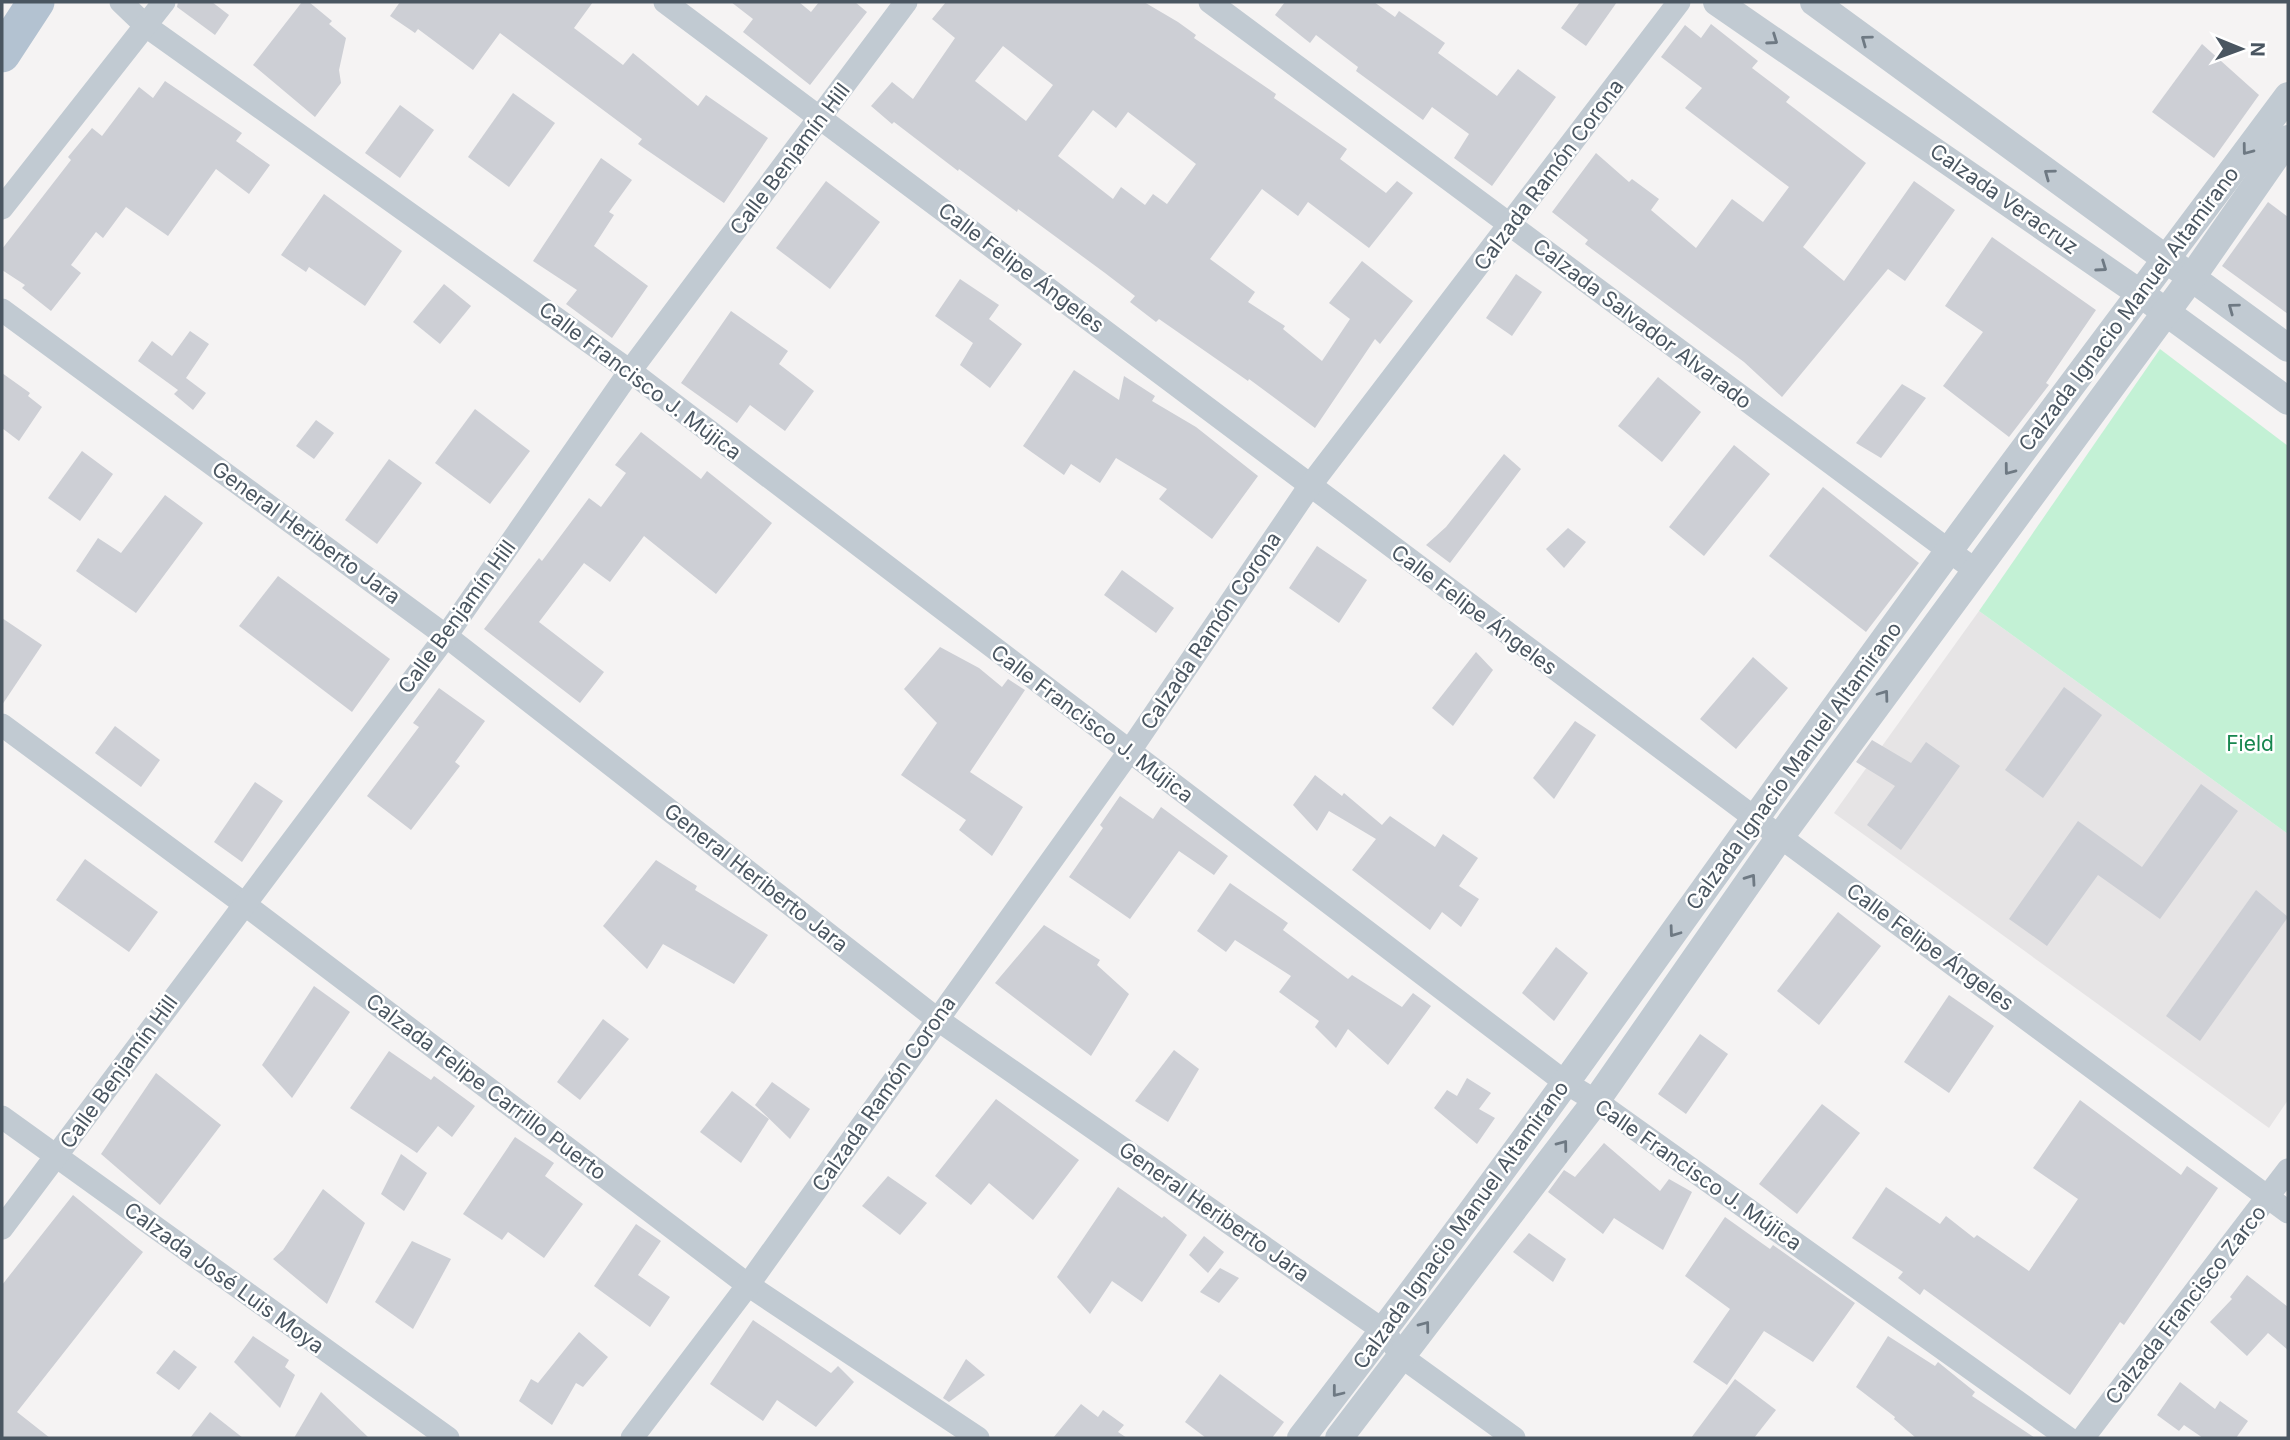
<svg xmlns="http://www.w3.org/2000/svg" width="2290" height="1440" viewBox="0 0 2290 1440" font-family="Inter,sans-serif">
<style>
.education{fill:#e6e4e5}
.green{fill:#c3f1d5}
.building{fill:#cdcfd5;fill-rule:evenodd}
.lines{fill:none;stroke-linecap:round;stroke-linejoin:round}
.minor{stroke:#c1cad2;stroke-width:23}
.tertiary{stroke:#c1cad2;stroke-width:28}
.primary{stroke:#b3c2d1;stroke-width:37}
.oneway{stroke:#6e7983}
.labels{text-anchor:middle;stroke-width:5;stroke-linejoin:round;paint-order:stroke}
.street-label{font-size:21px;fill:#4a5661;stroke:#fff}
.park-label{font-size:21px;fill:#17864f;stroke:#fff}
</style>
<rect width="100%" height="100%" fill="#f5f3f3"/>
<!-- education -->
<polygon class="education" points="1979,611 2288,834 2288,1100 2269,1128 1834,813"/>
<!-- green -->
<polygon class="green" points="2160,349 2288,446 2288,834 1979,611"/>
<!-- building -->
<g class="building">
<polygon points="178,2 212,2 229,15 215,35 177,7"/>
<polygon points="302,2 309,2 332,21 329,24 346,38 339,70 341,83 315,117 253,65"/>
<polygon points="400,2 593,2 574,28 623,65 633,53 698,106 706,95 768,138 724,203 638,144 642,139 500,33 473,70 418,29 415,33 390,16"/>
<polygon points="731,2 799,2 811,12 819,2 855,2 867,12 810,85 743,32 753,19"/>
<path d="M946 2H1144L1178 22 1196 35 1194 38 1276 94 1274 98 1347 149 1340 159 1386 193 1397 181 1413 193 1369 248 1308 202 1298 216 1262 189 1210 259 1255 292 1248 302 1285 326 1283 329 1322 361 1350 319 1329 303 1362 261 1413 301 1380 344 1375 339 1315 428 1249 379 1248 381 1159 319 1156 322 1130 302 1135 296 1105 273 1018 209 1017 212 959 169 958 171 894 122 892 124 871 106 892 82 913 99 955 38 932 19ZM1003 46 1053 85 1026 121 975 81ZM1093 110 1116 128 1128 112 1196 164 1167 204 1153 194 1145 205 1121 187 1113 199 1058 156Z"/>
<polygon points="1285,2 1374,2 1395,17 1399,11 1445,43 1438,53 1497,96 1518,69 1556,97 1492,186 1454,158 1469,134 1432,107 1423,120 1356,71 1358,67 1316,35 1310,43 1275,15"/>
<polygon points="1580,2 1617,2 1586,46 1561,28"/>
<polygon points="1711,24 1758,61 1752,68 1790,97 1786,102 1866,163 1803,247 1844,281 1914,181 1955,210 1905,281 1888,269 1782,397 1744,362 1585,244 1588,240 1552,212 1596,153 1629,182 1632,179 1659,199 1651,210 1696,248 1732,199 1763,222 1789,187 1685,108 1702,88 1661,57 1685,25 1701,38"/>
<polygon points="2202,44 2259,95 2214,158 2152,112"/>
<polygon points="165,81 242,133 236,141 270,165 249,194 216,169 168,236 126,207 103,238 96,232 71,265 81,273 51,311 22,288 25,285 2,270 2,249 71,160 68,157 92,128 102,136 139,87 153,98"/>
<polygon points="513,93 555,123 509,187 468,157"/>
<polygon points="400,105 434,130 400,178 365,153"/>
<polygon points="601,158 632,180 609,212 614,215 594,246 648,286 612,338 566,304 577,290 533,261"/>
<polygon points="826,181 880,222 830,289 776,248"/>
<polygon points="324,194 402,251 365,306 309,267 306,272 281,255"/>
<polygon points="2268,202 2288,217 2288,314 2222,266"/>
<polygon points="1992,237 2096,310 2046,383 2049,385 2009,437 1943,386 1983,332 1945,306"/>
<polygon points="1516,274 1542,292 1512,336 1486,318"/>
<polygon points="960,279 999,305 989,319 1022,344 990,388 960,365 973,343 935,316"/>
<polygon points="444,284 471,306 440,344 413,322"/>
<polygon points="731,311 788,351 779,364 814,391 785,431 750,405 737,423 681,383"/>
<polygon points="190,331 209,344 186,378 206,393 193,410 174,394 178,390 138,361 152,341 172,356"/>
<polygon points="1074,370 1119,400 1124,376 1155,396 1152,401 1196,427 1258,476 1212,539 1159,499 1167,489 1116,458 1100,483 1071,464 1064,475 1023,446"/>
<polygon points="2,373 30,393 28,396 42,407 19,441 2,428"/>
<polygon points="1658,377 1701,412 1662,462 1618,426"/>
<polygon points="1902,384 1926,398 1881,458 1856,443"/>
<polygon points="475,409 530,451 490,504 435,463"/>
<polygon points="316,420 334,433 314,459 296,446"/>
<polygon points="641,432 701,479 707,471 772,523 716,594 644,536 610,582 584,563 539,622 604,672 580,703 484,629 539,558 542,561 589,498 601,507 626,473 615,465"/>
<polygon points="1734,445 1770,474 1704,556 1669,527"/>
<polygon points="82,451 113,474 80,521 48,498"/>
<polygon points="1504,454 1521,469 1450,563 1426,545 1446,527"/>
<polygon points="389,459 422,483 377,544 345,520"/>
<polygon points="1823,487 1919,563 1866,632 1769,556"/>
<polygon points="165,495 203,523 136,613 76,571 98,538 121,553"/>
<polygon points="1568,528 1586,542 1564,568 1546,549"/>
<polygon points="1317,546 1367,580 1339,623 1289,588"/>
<polygon points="1122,570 1174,608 1156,633 1104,595"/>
<polygon points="278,576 390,659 352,712 239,626"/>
<polygon points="2,618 42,645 2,705"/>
<polygon points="940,647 979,668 1002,687 1008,679 1025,690 970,772 1023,807 992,856 959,830 966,820 901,775 937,723 904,689"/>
<polygon points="1476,652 1493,670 1453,726 1432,708"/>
<polygon points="1753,657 1788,688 1736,749 1700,719"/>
<polygon points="2064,687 2102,715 2043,798 2005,770"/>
<polygon points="439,688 485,721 455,762 460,766 411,830 367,796 419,727 413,723"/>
<polygon points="1575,721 1596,735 1554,799 1533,778"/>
<polygon points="115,726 160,760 141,787 95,753"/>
<polygon points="1872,740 1911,763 1926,742 1960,766 1901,850 1867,825 1895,786 1856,762"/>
<polygon points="1315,775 1342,796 1344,793 1382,825 1390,816 1435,847 1443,834 1478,858 1459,886 1479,899 1461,927 1442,912 1430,930 1352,870 1376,839 1329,811 1317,831 1293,805"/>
<polygon points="255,782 283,801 242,862 214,842"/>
<polygon points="2201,784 2238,811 2160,919 2098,875 2047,946 2009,919 2078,821 2142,867"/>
<polygon points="1120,796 1153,819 1161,807 1228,856 1214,875 1179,851 1130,919 1069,877 1103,828 1100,825"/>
<polygon points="85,859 158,912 129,952 56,900"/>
<polygon points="656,860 697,886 695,890 768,935 734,984 663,944 647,969 603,926"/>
<polygon points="1230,883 1288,923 1283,930 1348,979 1352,975 1402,1007 1413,993 1431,1006 1388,1065 1348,1029 1336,1048 1315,1027 1319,1021 1279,992 1291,976 1235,940 1226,952 1197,931"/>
<polygon points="2256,890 2288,917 2200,1041 2166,1016"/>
<polygon points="1838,912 1881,946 1819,1025 1777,991"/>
<polygon points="1044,925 1100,960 1097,965 1129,994 1091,1056 995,983"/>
<polygon points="1556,947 1588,973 1554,1021 1522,993"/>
<polygon points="314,986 350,1012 292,1098 262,1065"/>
<polygon points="1949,995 1994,1026 1949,1093 1904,1062"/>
<polygon points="603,1019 629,1039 580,1100 557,1082"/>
<polygon points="1700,1034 1728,1054 1686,1114 1658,1094"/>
<polygon points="1174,1050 1199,1069 1168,1122 1135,1101"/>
<polygon points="389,1051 431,1080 434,1076 475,1106 452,1137 438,1126 417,1153 350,1108"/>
<polygon points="156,1073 221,1125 160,1205 101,1154"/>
<polygon points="1467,1078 1491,1093 1479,1109 1495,1118 1477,1144 1434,1108 1447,1090 1457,1096"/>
<polygon points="772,1082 810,1109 790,1139 755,1105"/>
<polygon points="732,1091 769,1119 741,1163 700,1132"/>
<polygon points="996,1099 1079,1160 1033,1220 989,1183 971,1205 935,1176"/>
<polygon points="2080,1100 2181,1175 2187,1166 2218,1188 2124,1325 2120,1322 2070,1395 1924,1289 1920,1295 1898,1278 1903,1272 1852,1238 1886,1187 1940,1224 1946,1216 1974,1238 1977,1235 2029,1271 2078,1199 2033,1168"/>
<polygon points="1822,1104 1860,1133 1797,1214 1759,1184"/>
<polygon points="515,1137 554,1163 545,1176 583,1204 544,1258 508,1232 502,1240 463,1214"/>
<polygon points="1604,1143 1660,1191 1669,1179 1692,1192 1663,1250 1614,1218 1603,1234 1548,1192 1564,1170 1575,1177"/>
<polygon points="401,1154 427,1173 404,1211 381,1194"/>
<polygon points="888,1176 927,1203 900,1235 862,1206"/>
<polygon points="1118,1187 1162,1218 1164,1216 1187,1235 1142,1302 1112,1281 1090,1314 1057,1277"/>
<polygon points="323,1189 365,1223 327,1304 273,1259 283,1250"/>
<polygon points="73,1195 143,1252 17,1412 50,1438 2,1438 2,1285"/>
<polygon points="1725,1217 1770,1249 1773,1245 1855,1303 1813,1362 1764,1331 1727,1385 1693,1362 1730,1309 1685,1276"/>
<polygon points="636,1224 661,1241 638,1275 670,1297 650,1327 594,1286"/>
<polygon points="1529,1233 1566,1259 1553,1282 1513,1252"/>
<polygon points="1204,1236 1224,1252 1208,1273 1189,1255"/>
<polygon points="412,1241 451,1259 413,1329 375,1302"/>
<polygon points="1220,1268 1239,1278 1219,1303 1200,1292"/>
<polygon points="2247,1275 2288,1307 2288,1350 2268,1333 2247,1356 2210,1322 2232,1299 2230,1297"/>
<polygon points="753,1320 831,1373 838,1366 854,1382 816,1427 777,1400 763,1421 710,1384"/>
<polygon points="579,1332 608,1357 583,1387 576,1383 552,1425 519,1401 531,1379 538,1383"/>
<polygon points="253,1336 289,1360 285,1367 295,1375 280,1408 234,1362"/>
<polygon points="1888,1336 1935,1366 1938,1362 1975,1392 1972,1396 2035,1438 1916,1438 1894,1419 1895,1417 1856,1387"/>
<polygon points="174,1350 197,1367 179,1390 156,1373"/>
<polygon points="966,1359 985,1375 949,1402 943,1398"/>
<polygon points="1220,1374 1284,1422 1272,1438 1206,1438 1185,1422"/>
<polygon points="1735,1379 1776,1410 1754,1438 1691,1438"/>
<polygon points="2180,1382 2215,1409 2220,1401 2248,1421 2236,1438 2203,1438 2184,1425 2179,1431 2157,1415"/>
<polygon points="321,1392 369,1438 294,1438"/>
<polygon points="1081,1404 1098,1417 1103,1410 1124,1425 1118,1432 1127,1438 1053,1438"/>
<polygon points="210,1412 243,1438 190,1438"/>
</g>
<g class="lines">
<!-- minor -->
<g class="minor">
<polyline points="121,2 146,26 630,371 1566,1083 1596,1101 2068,1438"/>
<polyline points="665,2 1756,819 2288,1212"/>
<polyline points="1210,2 1975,570"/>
<polyline points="2,208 164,2"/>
<polyline points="2,310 446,636 937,1019 1384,1331 1402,1357 1514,1438"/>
<polyline points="2,725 243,903 748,1285 978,1438"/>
<polyline points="2,1117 448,1438"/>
<polyline points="2,1228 446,636 630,371 906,2"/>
<polyline points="632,1438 748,1285 1129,752 1309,487 1679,2"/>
<polyline points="2083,1438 2288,1170"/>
</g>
<!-- tertiary -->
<g class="tertiary">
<polyline points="1717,2 2141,294 2288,401"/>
<polyline points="1814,2 2288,348"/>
<path d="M1301 1438C1525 1149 1731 847 1948 552 2060 399 2175 248 2288 96"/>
<polyline points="1339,1438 1596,1101 1780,837 2192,277 2288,139"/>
</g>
<!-- primary -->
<polyline class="primary" points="2,54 36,2"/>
</g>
<!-- one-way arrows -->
<defs><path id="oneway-chevron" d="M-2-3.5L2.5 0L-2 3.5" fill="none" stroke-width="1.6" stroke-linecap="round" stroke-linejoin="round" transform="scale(1.75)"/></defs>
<g class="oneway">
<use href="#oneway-chevron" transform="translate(1773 40) rotate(35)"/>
<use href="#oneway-chevron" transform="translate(1866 40) rotate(-144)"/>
<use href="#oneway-chevron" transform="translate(2247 150) rotate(127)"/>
<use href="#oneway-chevron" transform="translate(2049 174) rotate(-144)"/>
<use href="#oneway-chevron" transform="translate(2102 267) rotate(35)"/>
<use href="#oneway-chevron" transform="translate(2233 308) rotate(-144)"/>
<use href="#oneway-chevron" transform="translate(2009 470) rotate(127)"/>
<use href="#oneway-chevron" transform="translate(1884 695) rotate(-54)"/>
<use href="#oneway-chevron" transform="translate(1751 879) rotate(-55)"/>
<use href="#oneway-chevron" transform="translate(1674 932) rotate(126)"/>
<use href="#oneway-chevron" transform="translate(1563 1145) rotate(-53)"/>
<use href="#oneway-chevron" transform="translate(1425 1326) rotate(-53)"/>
<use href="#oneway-chevron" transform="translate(1337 1392) rotate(128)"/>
</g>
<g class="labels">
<!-- street labels -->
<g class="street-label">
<text transform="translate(790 159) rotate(-53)" y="7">Calle Benjamín Hill</text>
<text transform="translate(1549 175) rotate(-53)" y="7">Calzada Ramón Corona</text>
<text transform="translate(2004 199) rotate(35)" y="7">Calzada Veracruz</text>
<text transform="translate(1021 268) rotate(37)" y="7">Calle Felipe Ángeles</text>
<text transform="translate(2129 309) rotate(-53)" y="7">Calzada Ignacio Manuel Altamirano</text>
<text transform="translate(1642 324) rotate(37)" y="7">Calzada Salvador Alvarado</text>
<text transform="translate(640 381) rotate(37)" y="7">Calle Francisco J. Mújica</text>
<text transform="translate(306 533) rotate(36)" y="7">General Heriberto Jara</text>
<text transform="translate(1474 610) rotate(37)" y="7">Calle Felipe Ángeles</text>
<text transform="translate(457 617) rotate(-54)" y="7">Calle Benjamín Hill</text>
<text transform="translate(1211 631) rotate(-56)" y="7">Calzada Ramón Corona</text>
<text transform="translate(1092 724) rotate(37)" y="7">Calle Francisco J. Mújica</text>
<text transform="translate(1794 766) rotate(-54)" y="7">Calzada Ignacio Manuel Altamirano</text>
<text transform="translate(756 878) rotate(38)" y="7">General Heriberto Jara</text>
<text transform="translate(1930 947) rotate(36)" y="7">Calle Felipe Ángeles</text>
<text transform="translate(119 1072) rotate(-54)" y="7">Calle Benjamín Hill</text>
<text transform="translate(486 1087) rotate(37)" y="7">Calzada Felipe Carrillo Puerto</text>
<text transform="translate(884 1094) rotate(-55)" y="7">Calzada Ramón Corona</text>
<text transform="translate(1698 1175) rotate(35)" y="7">Calle Francisco J. Mújica</text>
<text transform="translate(1214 1212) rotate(35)" y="7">General Heriberto Jara</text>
<text transform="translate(1461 1225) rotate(-54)" y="7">Calzada Ignacio Manuel Altamirano</text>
<text transform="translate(224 1278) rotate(36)" y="7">Calzada José Luis Moya</text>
<text transform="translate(2186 1305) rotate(-52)" y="7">Calzada Francisco Zarco</text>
</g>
<!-- park labels -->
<g class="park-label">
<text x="2250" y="751">Field</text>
</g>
</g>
<!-- border -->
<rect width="2290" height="1440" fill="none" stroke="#4a5661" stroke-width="7"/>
<!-- north arrow -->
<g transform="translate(2241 49) rotate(91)" stroke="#ffffff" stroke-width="5" paint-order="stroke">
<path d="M0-5L12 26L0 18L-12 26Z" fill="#4a5661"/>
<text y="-10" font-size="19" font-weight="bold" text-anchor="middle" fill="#4a5661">N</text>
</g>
</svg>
